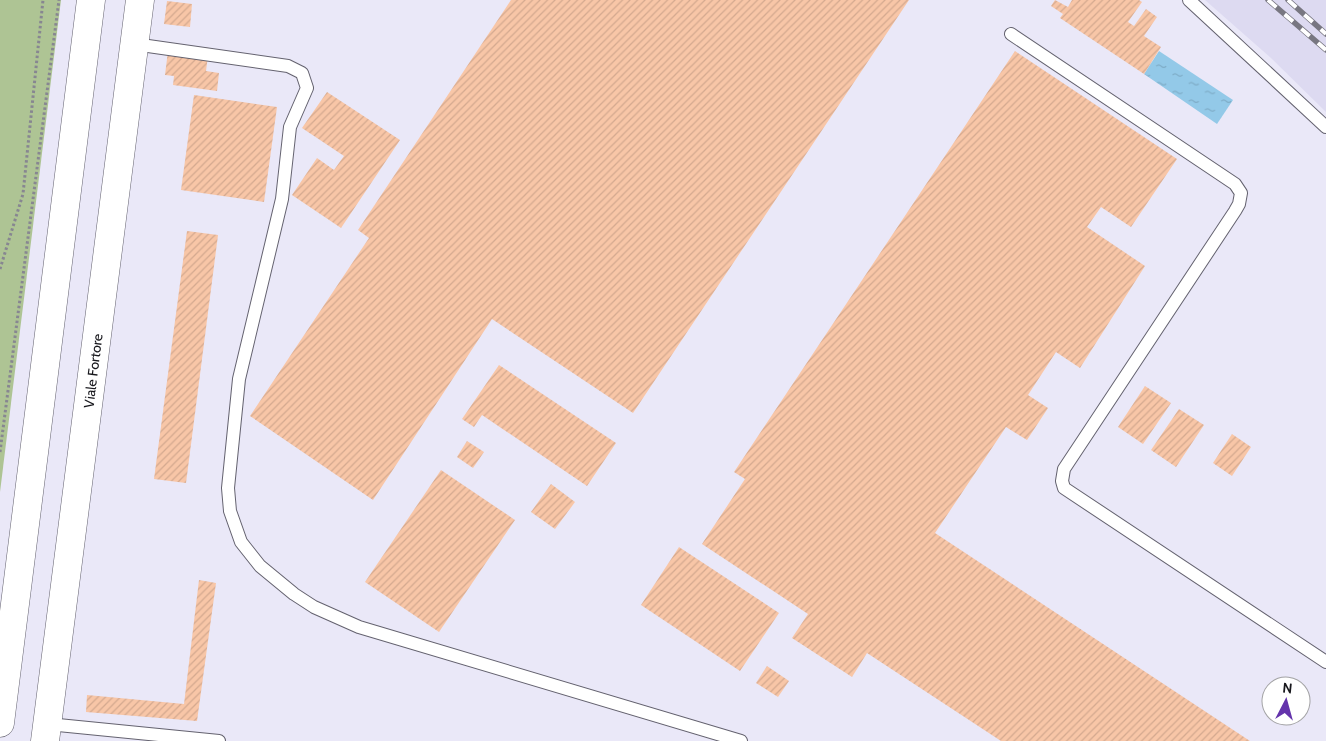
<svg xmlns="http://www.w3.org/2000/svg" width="1326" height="741" viewBox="0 0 1326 741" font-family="Cabin,sans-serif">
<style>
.built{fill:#dddaf1}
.green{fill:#aec494}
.water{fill:url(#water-ripples)}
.building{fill:url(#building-hatch)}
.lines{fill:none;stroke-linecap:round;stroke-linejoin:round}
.lane-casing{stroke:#64626f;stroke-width:14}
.secondary-casing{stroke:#64626f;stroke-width:29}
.path{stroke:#878691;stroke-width:3;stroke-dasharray:2.5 2.5;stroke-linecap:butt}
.lane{stroke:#fff;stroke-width:12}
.secondary{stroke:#fff;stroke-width:28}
.rail-casing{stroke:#787781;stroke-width:5.5}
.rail{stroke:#fff;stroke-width:4;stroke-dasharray:11;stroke-linecap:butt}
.labels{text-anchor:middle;stroke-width:5;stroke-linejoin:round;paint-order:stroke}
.street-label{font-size:14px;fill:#18181d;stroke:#fff}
</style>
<defs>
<pattern id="water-ripples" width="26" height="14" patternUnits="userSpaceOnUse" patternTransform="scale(1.25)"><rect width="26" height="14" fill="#93c9e8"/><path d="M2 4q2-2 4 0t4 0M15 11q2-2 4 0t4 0" fill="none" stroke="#7eacc7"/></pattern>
<pattern id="building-hatch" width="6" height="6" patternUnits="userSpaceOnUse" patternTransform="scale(1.25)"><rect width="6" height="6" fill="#f8c6a7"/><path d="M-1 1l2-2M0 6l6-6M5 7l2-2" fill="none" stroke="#d4a98f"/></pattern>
</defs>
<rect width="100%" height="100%" fill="#eae8f8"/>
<!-- built -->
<polygon class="built" points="1205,0 1326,0 1326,112 1271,58"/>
<!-- green -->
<polygon class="green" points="0,0 61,0 0,492"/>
<!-- water -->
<polygon class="water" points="1159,51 1233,100 1217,124 1144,74"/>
<!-- building -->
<g class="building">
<polygon points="511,0 909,0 633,413 492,319 373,500 250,416 369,238 358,230"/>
<polygon points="1055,0 1068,7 1072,0 1139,0 1142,2 1128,22 1134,26 1146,9 1157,17 1144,36 1161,47 1144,74 1060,18 1063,14 1051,6"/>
<polygon points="167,1 192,4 190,27 164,24"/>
<polygon points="169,43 209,48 206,71 219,73 217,91 173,85 174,76 165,75"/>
<polygon points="1015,51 1177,159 1131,227 1101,207 1087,227 1145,266 1080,368 1056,352 1028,395 1048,408 1027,440 1006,427 935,533 1250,741 1001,741 867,653 852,677 792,638 808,614 702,544 745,479 734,472"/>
<polygon points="327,92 400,140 341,228 292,195 317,158 334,170 344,156 302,128"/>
<polygon points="194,95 277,107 264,202 181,190"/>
<polygon points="187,231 218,235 186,483 154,479"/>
<polygon points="499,365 616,443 587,486 482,415 474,427 462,419"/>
<polygon points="1145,386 1171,403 1143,444 1118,427"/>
<polygon points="1179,409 1204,425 1176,467 1151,450"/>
<polygon points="1232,434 1251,447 1232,476 1213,463"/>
<polygon points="467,441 484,452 473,468 457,457"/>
<polygon points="441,470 515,520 439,632 365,582"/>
<polygon points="551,484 575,502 555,529 531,512"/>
<polygon points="679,547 779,613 740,671 641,605"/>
<polygon points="199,580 216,583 197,721 86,712 87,695 184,704"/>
<polygon points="767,666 789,681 778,697 756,683"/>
</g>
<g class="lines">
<!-- lane casing -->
<g class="lane-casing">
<g id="lane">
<polyline points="1189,0 1326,127"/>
<polyline points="1011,34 1235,184 1241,193 1239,204 1235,211 1064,469 1062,481 1064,488 1326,662"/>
<polyline points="134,44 288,66 302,73 307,88 290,127 282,199 239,379 228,488 230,511 241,542 260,566 294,594 314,607 359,627 741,741"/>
<polyline points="48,724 219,741"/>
</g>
</g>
<!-- secondary casing -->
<g class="secondary-casing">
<g id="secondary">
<polyline points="0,723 91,0"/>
<polyline points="45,741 140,0"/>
</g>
</g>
<!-- path -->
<g class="path">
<polyline points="0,269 23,194 43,0"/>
<polyline points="0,452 59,0"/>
</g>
<!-- lane -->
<use href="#lane" class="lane"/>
<!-- secondary -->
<use href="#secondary" class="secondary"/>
<!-- rail casing -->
<g class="rail-casing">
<g id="rail">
<polyline points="1268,0 1326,50"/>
<polyline points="1288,0 1326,34"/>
</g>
</g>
<!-- rail -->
<use href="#rail" class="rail"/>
</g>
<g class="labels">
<!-- street labels -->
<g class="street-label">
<text transform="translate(93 371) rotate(-83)" y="5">Viale Fortore</text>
</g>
</g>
<!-- north arrow -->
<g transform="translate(1286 701) rotate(6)"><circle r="24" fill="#ffffff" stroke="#a3a3a5"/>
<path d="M0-4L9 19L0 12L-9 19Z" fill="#6434ac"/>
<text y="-8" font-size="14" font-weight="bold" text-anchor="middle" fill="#18181d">N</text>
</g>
</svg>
